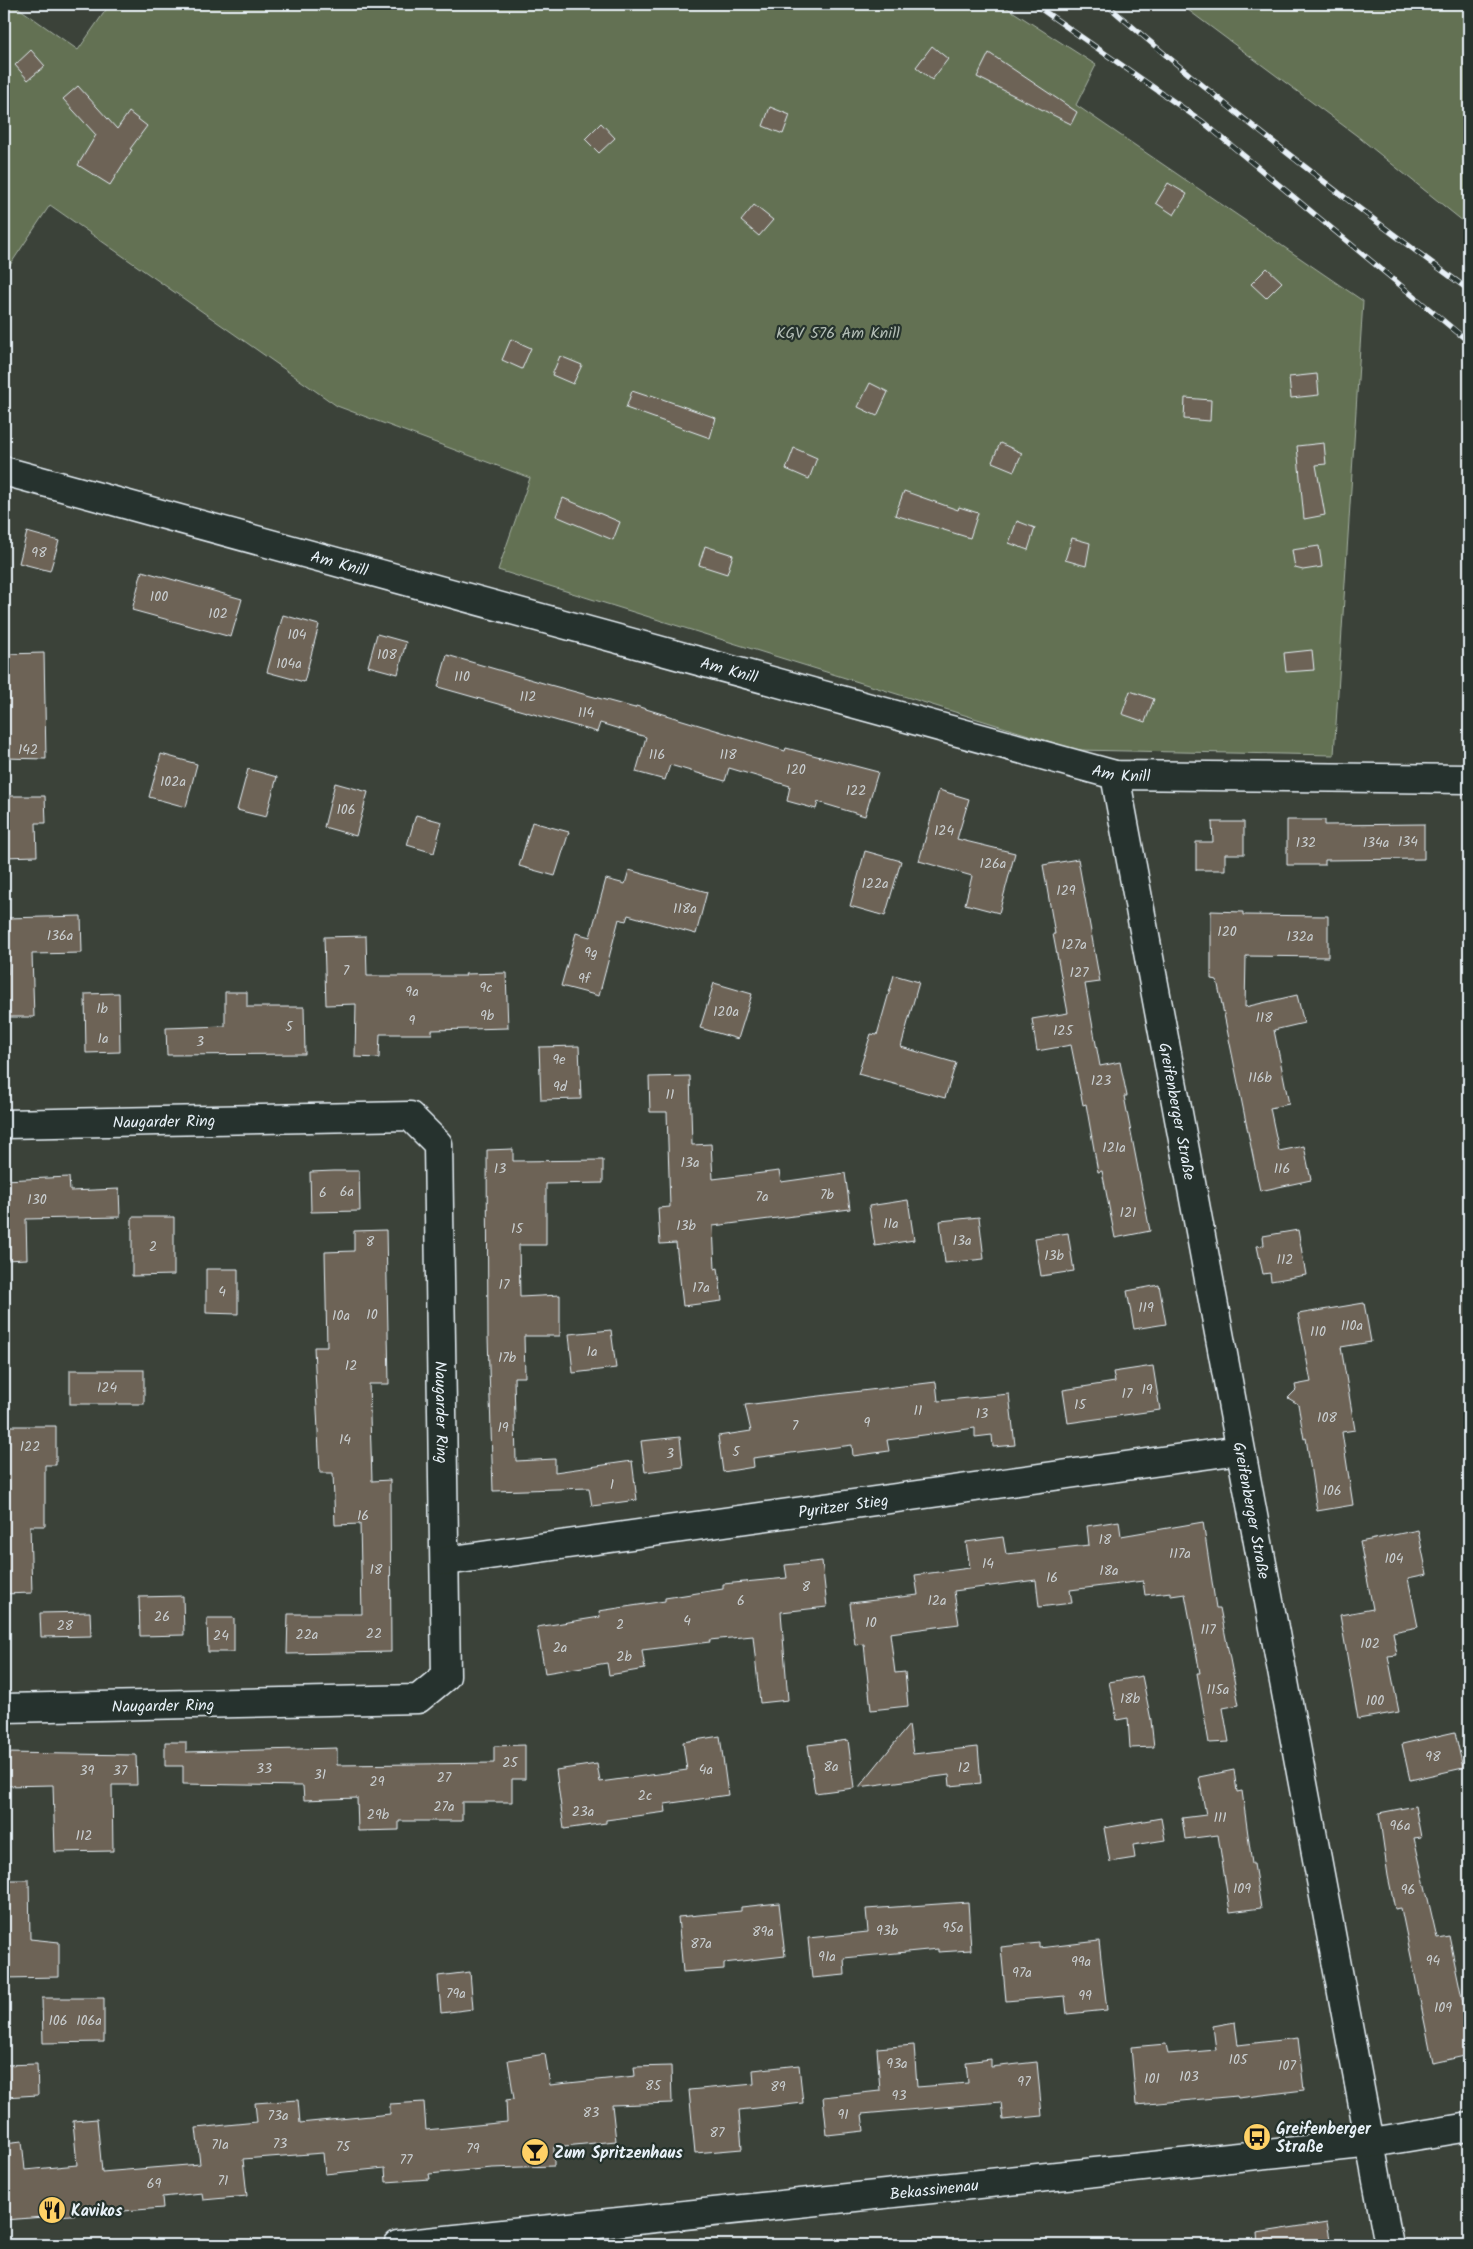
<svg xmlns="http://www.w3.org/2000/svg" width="1473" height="2249" viewBox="0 0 1473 2249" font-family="Kalam,sans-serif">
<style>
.green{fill:#637152;stroke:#a6b1a5}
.building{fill:#6d6456;stroke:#e8f1f8}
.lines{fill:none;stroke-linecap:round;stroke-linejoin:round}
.minor-casing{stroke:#e8f1f8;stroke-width:31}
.minor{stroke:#26332d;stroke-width:28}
.rail-casing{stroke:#e8f1f8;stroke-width:5.5}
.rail{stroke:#26332d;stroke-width:4;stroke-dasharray:11;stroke-linecap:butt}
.labels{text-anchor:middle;stroke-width:4.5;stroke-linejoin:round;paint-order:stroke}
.number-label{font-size:14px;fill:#c9ced0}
.park-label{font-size:16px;fill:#b3beb6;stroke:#26332d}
.street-label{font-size:16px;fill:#e8f1f8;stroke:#26332d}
.poi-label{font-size:16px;font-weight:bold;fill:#e8f1f8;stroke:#26332d;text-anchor:start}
</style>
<rect width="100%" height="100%" fill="#3b4239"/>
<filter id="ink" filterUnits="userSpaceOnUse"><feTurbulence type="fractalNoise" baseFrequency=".02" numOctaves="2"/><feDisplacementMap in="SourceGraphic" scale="10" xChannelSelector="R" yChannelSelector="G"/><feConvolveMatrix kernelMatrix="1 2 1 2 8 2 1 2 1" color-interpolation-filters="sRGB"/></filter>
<g filter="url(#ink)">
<!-- green -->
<g class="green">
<polygon points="4,4 13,4 78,50 110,4 1001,4 1096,65 1076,105 1363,301 1334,755 1077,750 498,570 530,478 337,406 50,205 4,274"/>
<polygon points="1180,4 1469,4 1469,226 1356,135"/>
</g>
<!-- building -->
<g class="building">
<polygon points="932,46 948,59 932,80 916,67"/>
<polygon points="31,50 45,66 28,80 15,65"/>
<polygon points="989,53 1077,112 1071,124 977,77"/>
<polygon points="78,86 117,129 129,112 147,126 130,149 132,150 110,185 78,165 96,135 63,99"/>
<polygon points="770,107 790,115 783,134 763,126"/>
<polygon points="601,123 615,138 599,153 585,139"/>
<polygon points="1168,183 1187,194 1174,215 1156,203"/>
<polygon points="754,205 773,220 759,236 741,221"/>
<polygon points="1267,268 1282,282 1266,298 1251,284"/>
<polygon points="511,339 531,348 522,369 502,360"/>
<polygon points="560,356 582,365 573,384 552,375"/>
<polygon points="1317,374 1319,395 1291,398 1289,377"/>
<polygon points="870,383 888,392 877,416 858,407"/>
<polygon points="632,391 650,397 651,395 716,418 710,438 626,408"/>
<polygon points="1185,398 1211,400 1210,421 1184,419"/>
<polygon points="1000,443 1022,453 1014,471 992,462"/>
<polygon points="1324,443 1326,464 1316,465 1325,515 1304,519 1297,446"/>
<polygon points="794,448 817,458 809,479 786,469"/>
<polygon points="904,491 958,510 959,507 978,513 970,538 895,515"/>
<polygon points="563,498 620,522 613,540 556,516"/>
<polygon points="1017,521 1035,528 1028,550 1009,543"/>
<polygon points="27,532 59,541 50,571 19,563"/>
<polygon points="1072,538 1090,543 1086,566 1065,560"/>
<polygon points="705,546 733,555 727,574 699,565"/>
<polygon points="1319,546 1322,567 1303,570 1295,568 1292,550"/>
<polygon points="142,571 242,599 231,637 132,610"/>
<polygon points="283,615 319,625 304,682 267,672"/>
<polygon points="377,634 406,642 398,674 368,666"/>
<polygon points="1312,650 1314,670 1286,672 1284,653"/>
<polygon points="44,653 46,759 4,758 4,654"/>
<polygon points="447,655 550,685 635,708 636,706 785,751 786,748 878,772 865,816 818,802 816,809 787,801 790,786 729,768 725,781 670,765 665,780 636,772 646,737 600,723 597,732 438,687"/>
<polygon points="1130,691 1154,699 1145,722 1122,714"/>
<polygon points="161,754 197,764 186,807 149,797"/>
<polygon points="248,769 277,777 266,817 237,810"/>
<polygon points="335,783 368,792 356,836 324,827"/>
<polygon points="939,790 969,799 957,839 1015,853 999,913 965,904 972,876 919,861"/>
<polygon points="4,796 45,796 46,823 36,823 37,856 4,857"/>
<polygon points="416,815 442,822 434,853 407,845"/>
<polygon points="1287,820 1325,820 1325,825 1424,824 1424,859 1325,860 1325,865 1287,865"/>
<polygon points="532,822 569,832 555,876 519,866"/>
<polygon points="1212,822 1244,822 1244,854 1225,854 1225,870 1196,870 1196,842 1213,842"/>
<polygon points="865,851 901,861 885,916 850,906"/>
<polygon points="1078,859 1100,982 1085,984 1100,1066 1120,1062 1127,1096 1124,1096 1150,1231 1115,1238 1102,1171 1098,1172 1086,1104 1083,1105 1071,1045 1037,1051 1032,1019 1068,1013 1053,934 1055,934 1043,865"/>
<polygon points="629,870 707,892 696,934 628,915 626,921 619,919 599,996 561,986 576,933 590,937 606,879 625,884"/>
<polygon points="1211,911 1243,912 1243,915 1328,916 1328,957 1246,956 1245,1007 1297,995 1304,1023 1274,1030 1289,1104 1270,1108 1279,1151 1304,1146 1311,1180 1260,1191 1217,980 1211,979"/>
<polygon points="81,916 82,953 32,954 34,1017 4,1017 4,974 8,974 7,918"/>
<polygon points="366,936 367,976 466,976 465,974 506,973 508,1028 432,1030 432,1034 380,1034 379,1058 355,1057 356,1004 326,1005 324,937"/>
<polygon points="894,975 919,982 901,1047 956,1063 945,1098 858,1074 871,1034 877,1035"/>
<polygon points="714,983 752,994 738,1039 700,1028"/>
<polygon points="225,992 247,992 247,1007 304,1007 305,1054 167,1055 166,1028 225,1026"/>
<polygon points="119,993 120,1052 86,1053 85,994"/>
<polygon points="579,1046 581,1099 541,1100 539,1047"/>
<polygon points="690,1076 692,1145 711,1144 713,1179 779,1171 781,1182 845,1173 850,1209 713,1226 715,1269 718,1268 722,1301 683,1306 676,1243 660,1244 658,1208 670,1207 667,1112 650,1112 649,1077"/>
<polygon points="513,1149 513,1161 603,1160 603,1183 546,1184 546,1245 519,1245 520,1297 560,1295 560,1336 524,1336 525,1377 514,1377 516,1461 555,1459 555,1472 632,1461 637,1500 592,1506 589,1488 493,1491 488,1337 487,1150"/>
<polygon points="334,1171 359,1171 360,1211 311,1212 310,1172"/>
<polygon points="69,1177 70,1191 119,1189 120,1217 26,1219 27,1259 4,1260 4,1180"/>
<polygon points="908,1200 914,1240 875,1246 869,1206"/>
<polygon points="132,1217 174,1217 174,1275 132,1276"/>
<polygon points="979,1217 984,1259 945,1263 940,1221"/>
<polygon points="386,1230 389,1384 369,1384 372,1481 390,1480 391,1652 287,1654 288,1614 362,1614 360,1524 335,1525 333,1473 320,1473 314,1347 327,1347 325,1252 354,1251 354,1231"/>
<polygon points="1298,1230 1306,1275 1271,1281 1270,1273 1263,1274 1257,1246 1264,1245 1263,1236"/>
<polygon points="1068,1233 1074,1271 1041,1276 1035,1238"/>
<polygon points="206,1269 238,1269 238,1314 206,1313"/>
<polygon points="1159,1285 1166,1324 1134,1329 1127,1291"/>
<polygon points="1364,1303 1371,1342 1341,1347 1355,1430 1342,1432 1353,1505 1317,1511 1306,1438 1304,1439 1298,1404 1288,1398 1296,1390 1295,1385 1311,1382 1298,1314"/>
<polygon points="611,1330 616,1368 573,1373 569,1334"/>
<polygon points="1153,1366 1160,1410 1068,1423 1063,1390 1115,1382 1113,1372"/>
<rect x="70" y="1370" width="74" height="34"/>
<polygon points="936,1382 938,1401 1009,1394 1015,1445 993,1447 992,1435 975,1437 975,1428 887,1440 889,1451 853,1456 852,1445 753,1458 754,1467 723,1472 718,1436 751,1431 745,1405"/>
<polygon points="4,1426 56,1426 56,1465 45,1465 45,1526 30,1526 32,1593 4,1594"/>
<polygon points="680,1437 683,1467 645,1472 641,1441"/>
<polygon points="1119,1521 1121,1536 1203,1522 1216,1608 1220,1608 1239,1705 1223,1708 1229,1742 1209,1743 1197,1673 1200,1673 1185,1594 1171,1596 1171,1592 1145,1595 1143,1581 1070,1590 1072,1603 1039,1607 1036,1580 954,1591 959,1624 890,1633 895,1673 905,1672 908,1706 871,1710 864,1644 855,1645 850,1603 918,1595 915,1575 970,1568 966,1542 1003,1537 1006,1554 1089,1545 1087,1526"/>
<polygon points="1418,1530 1427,1574 1408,1578 1418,1627 1393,1632 1397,1655 1388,1656 1399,1712 1358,1719 1340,1615 1373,1609 1360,1542"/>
<polygon points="822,1561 827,1607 781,1612 788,1700 760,1703 753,1636 709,1640 710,1642 642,1650 645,1669 609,1675 607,1663 545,1673 537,1627 600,1617 599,1611 665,1601 665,1598 723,1589 723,1584 787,1578 785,1565"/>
<polygon points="183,1596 184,1635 140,1636 139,1597"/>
<polygon points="90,1612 91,1636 41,1637 40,1613"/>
<polygon points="207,1618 234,1618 234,1652 208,1652"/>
<polygon points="1142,1676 1151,1720 1154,1747 1130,1748 1128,1718 1117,1720 1109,1682"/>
<polygon points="909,1725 913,1754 978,1747 981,1783 950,1786 949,1775 859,1787"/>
<polygon points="1455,1732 1463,1768 1410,1780 1402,1744"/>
<polygon points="720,1736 728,1795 665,1804 666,1812 606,1820 606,1823 564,1829 556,1770 597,1764 600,1782 687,1770 683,1742"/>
<polygon points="848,1740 854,1788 815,1793 808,1745"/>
<polygon points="165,1742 186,1742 186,1752 337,1748 337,1765 494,1763 494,1746 525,1745 525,1779 512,1779 512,1802 462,1802 462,1821 399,1821 399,1830 358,1831 357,1798 304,1800 303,1786 183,1784 183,1766 165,1766"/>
<polygon points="4,1753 136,1755 137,1785 112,1785 113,1851 55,1852 53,1785 4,1786"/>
<polygon points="1234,1770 1237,1792 1242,1791 1252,1864 1254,1864 1261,1908 1230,1912 1218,1835 1185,1839 1182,1818 1206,1815 1199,1777"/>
<polygon points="1415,1806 1421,1837 1414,1838 1437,1938 1449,1936 1469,2031 1469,2055 1433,2063 1401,1908 1395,1909 1388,1876 1379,1813"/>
<polygon points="1161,1818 1165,1840 1133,1845 1135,1858 1110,1862 1104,1828"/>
<polygon points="4,1880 29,1880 30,1939 59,1942 59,1977 4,1978"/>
<polygon points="968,1902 971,1950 938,1952 938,1949 844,1958 845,1975 812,1978 808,1938 868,1932 866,1909"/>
<polygon points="779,1903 785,1956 724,1963 724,1969 683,1972 678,1917 741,1911 741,1907"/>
<polygon points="1099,1941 1107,2010 1067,2014 1065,1996 1006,2001 1001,1947 1039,1943 1039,1948"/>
<polygon points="470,1972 473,2009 441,2013 438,1976"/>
<polygon points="42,1998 104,1998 104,2042 43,2043"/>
<polygon points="1235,2022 1238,2045 1298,2038 1304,2090 1238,2098 1237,2096 1136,2105 1131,2047 1166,2044 1168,2054 1216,2050 1213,2026"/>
<polygon points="914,2045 917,2087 968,2083 966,2062 991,2059 991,2067 1037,2062 1042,2116 1003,2120 1001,2102 919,2109 862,2114 864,2131 827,2135 823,2097 880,2091 877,2048"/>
<polygon points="545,2054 550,2085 635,2076 634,2067 671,2066 672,2103 612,2105 616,2141 554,2147 554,2166 492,2168 429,2174 430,2179 386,2182 385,2168 325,2174 323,2153 243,2159 247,2196 203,2200 202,2193 162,2197 163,2208 4,2220 4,2143 22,2141 25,2170 77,2165 73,2121 97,2119 102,2172 200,2164 196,2128 257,2122 255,2103 298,2100 300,2123 390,2114 390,2104 424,2102 426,2130 507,2122 506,2100 514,2099 508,2060"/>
<polygon points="37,2064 38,2095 4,2097 4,2065"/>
<polygon points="799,2065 803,2103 739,2110 742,2149 695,2153 689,2090 754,2084 753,2070"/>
<polygon points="1327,2222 1331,2245 1258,2245 1257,2233"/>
</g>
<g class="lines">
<!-- minor casing -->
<g class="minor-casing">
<g id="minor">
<path id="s1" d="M4 471 1115 775 1469 779"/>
<path id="s2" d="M1115 775 1389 2245"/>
<path id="s3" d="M4 1124 410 1116 438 1144 446 1676 418 1699 4 1708"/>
<path id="s4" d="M446 1561 1240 1450"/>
<path id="s5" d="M398 2245 1372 2143 1469 2127"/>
</g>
</g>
<!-- minor -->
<use href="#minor" class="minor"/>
<!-- rail casing -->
<g class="rail-casing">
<g id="rail">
<polyline points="1034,4 1203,122 1469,342"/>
<path d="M1106 4C1222 105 1344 199 1469 290"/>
</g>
</g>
<!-- rail -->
<use href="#rail" class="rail"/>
</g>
</g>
<!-- icons -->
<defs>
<g id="bus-disc" transform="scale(1.4375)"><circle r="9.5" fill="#ffd166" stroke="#26332d"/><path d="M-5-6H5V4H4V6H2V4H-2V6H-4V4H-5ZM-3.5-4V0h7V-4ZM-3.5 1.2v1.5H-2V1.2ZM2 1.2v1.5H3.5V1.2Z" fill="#111"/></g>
<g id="bar-disc" transform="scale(1.4375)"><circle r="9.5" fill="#ffd166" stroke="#26332d"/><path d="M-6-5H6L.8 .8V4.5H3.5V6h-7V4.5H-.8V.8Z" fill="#111"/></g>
<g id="restaurant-disc" transform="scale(1.4375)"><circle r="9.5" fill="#ffd166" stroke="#26332d"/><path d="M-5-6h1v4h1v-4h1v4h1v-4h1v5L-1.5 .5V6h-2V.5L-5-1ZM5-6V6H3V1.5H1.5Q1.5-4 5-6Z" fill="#111"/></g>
</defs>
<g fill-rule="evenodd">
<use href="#bus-disc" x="1257" y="2137"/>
<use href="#bar-disc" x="535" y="2152"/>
<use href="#restaurant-disc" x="52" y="2210"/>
</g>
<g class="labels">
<!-- number labels -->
<g class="number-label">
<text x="39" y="557">98</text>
<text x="159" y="601">100</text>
<text x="218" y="618">102</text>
<text x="297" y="639">104</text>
<text x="387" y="659">108</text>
<text x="289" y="668">104a</text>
<text x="462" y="681">110</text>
<text x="528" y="701">112</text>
<text x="586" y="717">114</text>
<text x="28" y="754">142</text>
<text x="657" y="759">116</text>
<text x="728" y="759">118</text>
<text x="796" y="774">120</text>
<text x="173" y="786">102a</text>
<text x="856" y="795">122</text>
<text x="346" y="814">106</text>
<text x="944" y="835">124</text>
<text x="1408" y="846">134</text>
<text x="1306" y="847">132</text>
<text x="1376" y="847">134a</text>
<text x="993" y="868">126a</text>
<text x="875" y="888">122a</text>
<text x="1066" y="895">129</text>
<text x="685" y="913">118a</text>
<text x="1227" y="936">120</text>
<text x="60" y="940">136a</text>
<text x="1300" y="941">132a</text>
<text x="1074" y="949">127a</text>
<text x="591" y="957">9g</text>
<text x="346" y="975">7</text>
<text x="1079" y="977">127</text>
<text x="584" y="983">9f</text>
<text x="486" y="992">9c</text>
<text x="412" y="996">9a</text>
<text x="102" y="1013">1b</text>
<text x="726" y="1016">120a</text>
<text x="487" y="1020">9b</text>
<text x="1264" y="1022">118</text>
<text x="412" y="1025">9</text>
<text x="289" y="1031">5</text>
<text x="1063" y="1035">125</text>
<text x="103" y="1043">1a</text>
<text x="200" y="1046">3</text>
<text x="559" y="1064">9e</text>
<text x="1260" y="1082">116b</text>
<text x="1101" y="1085">123</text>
<text x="560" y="1091">9d</text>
<text x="670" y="1099">11</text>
<text x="1114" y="1152">121a</text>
<text x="690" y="1167">13a</text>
<text x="500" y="1173">13</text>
<text x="1282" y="1173">116</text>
<text x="347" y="1196">6a</text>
<text x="323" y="1197">6</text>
<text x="827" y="1199">7b</text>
<text x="762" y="1201">7a</text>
<text x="37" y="1204">130</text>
<text x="1128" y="1217">121</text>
<text x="891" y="1228">11a</text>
<text x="686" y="1230">13b</text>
<text x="517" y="1233">15</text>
<text x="962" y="1245">13a</text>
<text x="370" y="1246">8</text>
<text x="153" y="1251">2</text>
<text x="1054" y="1260">13b</text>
<text x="1285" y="1264">112</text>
<text x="504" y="1289">17</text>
<text x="701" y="1292">17a</text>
<text x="222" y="1296">4</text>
<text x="1146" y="1312">119</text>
<text x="372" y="1319">10</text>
<text x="341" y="1320">10a</text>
<text x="1352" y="1330">110a</text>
<text x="1318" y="1336">110</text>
<text x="592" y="1356">1a</text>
<text x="507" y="1362">17b</text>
<text x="351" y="1370">12</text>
<text x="107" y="1392">124</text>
<text x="1147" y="1394">19</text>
<text x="1127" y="1398">17</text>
<text x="1080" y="1409">15</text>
<text x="918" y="1415">11</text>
<text x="982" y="1418">13</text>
<text x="1327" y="1422">108</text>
<text x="867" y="1427">9</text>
<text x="795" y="1430">7</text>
<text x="503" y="1432">19</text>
<text x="345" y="1444">14</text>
<text x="30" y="1451">122</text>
<text x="736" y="1456">5</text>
<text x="670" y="1458">3</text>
<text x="612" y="1489">1</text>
<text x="1332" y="1495">106</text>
<text x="363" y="1520">16</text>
<text x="1105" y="1544">18</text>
<text x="1180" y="1558">117a</text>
<text x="1394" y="1563">104</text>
<text x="988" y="1568">14</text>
<text x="376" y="1574">18</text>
<text x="1109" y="1575">18a</text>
<text x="1052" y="1582">16</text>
<text x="806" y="1591">8</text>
<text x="741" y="1605">6</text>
<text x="937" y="1605">12a</text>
<text x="162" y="1621">26</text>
<text x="687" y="1625">4</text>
<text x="871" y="1627">10</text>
<text x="620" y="1629">2</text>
<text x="65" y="1630">28</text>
<text x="1208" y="1634">117</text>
<text x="374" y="1638">22</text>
<text x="307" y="1639">22a</text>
<text x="221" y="1640">24</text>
<text x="1370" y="1648">102</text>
<text x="560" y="1652">2a</text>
<text x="624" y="1661">2b</text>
<text x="1218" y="1694">115a</text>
<text x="1130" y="1703">18b</text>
<text x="1375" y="1705">100</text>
<text x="1433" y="1761">98</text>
<text x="510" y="1767">25</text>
<text x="831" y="1771">8a</text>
<text x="964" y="1772">12</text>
<text x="264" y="1773">33</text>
<text x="706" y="1774">4a</text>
<text x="87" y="1775">39</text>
<text x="120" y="1775">37</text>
<text x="320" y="1779">31</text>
<text x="444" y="1782">27</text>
<text x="377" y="1786">29</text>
<text x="645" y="1800">2c</text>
<text x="444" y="1811">27a</text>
<text x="583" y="1816">23a</text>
<text x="378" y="1819">29b</text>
<text x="1220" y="1822">111</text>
<text x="1400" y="1830">96a</text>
<text x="84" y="1840">112</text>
<text x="1242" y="1893">109</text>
<text x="1408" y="1894">96</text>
<text x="953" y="1932">95a</text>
<text x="887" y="1935">93b</text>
<text x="763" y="1936">89a</text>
<text x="701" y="1948">87a</text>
<text x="827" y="1961">91a</text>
<text x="1433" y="1965">94</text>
<text x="1081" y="1966">99a</text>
<text x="1022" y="1977">97a</text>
<text x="456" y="1998">79a</text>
<text x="1085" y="2000">99</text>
<text x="1443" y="2012">109</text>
<text x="58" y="2025">106</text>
<text x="89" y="2025">106a</text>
<text x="1238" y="2064">105</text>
<text x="897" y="2068">93a</text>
<text x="1287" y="2070">107</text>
<text x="1189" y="2081">103</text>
<text x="1152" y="2083">101</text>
<text x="1024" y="2086">97</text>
<text x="653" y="2090">85</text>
<text x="778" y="2091">89</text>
<text x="899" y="2100">93</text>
<text x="591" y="2117">83</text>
<text x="843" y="2119">91</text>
<text x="278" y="2120">73a</text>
<text x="717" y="2137">87</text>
<text x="280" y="2148">73</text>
<text x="220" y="2149">71a</text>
<text x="343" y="2151">75</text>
<text x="473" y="2153">79</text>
<text x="406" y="2164">77</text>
<text x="223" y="2185">71</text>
<text x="154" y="2188">69</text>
</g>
<!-- park labels -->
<g class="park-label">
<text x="838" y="338">KGV 576 Am Knill</text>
</g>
<!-- street labels -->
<g class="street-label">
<text dy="6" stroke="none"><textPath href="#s1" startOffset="348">Am Knill</textPath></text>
<text dy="6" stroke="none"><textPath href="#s1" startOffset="752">Am Knill</textPath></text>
<text dy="6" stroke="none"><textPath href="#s1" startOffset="1158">Am Knill</textPath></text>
<text dy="6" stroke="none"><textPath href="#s2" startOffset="342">Greifenberger Straße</textPath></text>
<text dy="6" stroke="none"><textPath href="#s3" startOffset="160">Naugarder Ring</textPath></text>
<text dy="6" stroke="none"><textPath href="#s3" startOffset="714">Naugarder Ring</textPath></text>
<text dy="6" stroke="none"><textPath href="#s4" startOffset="401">Pyritzer Stieg</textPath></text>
<text dy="6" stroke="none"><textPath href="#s2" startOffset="748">Greifenberger Straße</textPath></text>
<text transform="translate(163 1705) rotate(-1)" y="6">Naugarder Ring</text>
<text dy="6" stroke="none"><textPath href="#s5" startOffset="539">Bekassinenau</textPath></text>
</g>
<!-- poi labels -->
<g class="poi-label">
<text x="1276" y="2134">Greifenberger<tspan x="1276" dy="18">Straße</tspan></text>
<text x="554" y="2158">Zum Spritzenhaus</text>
<text x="71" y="2216">Kavikos</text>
</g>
</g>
<!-- margin -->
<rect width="1473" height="2249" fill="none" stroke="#26332d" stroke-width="20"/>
<rect x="10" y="10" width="1453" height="2229" fill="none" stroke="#e8f1f8" stroke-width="2" filter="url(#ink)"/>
</svg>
